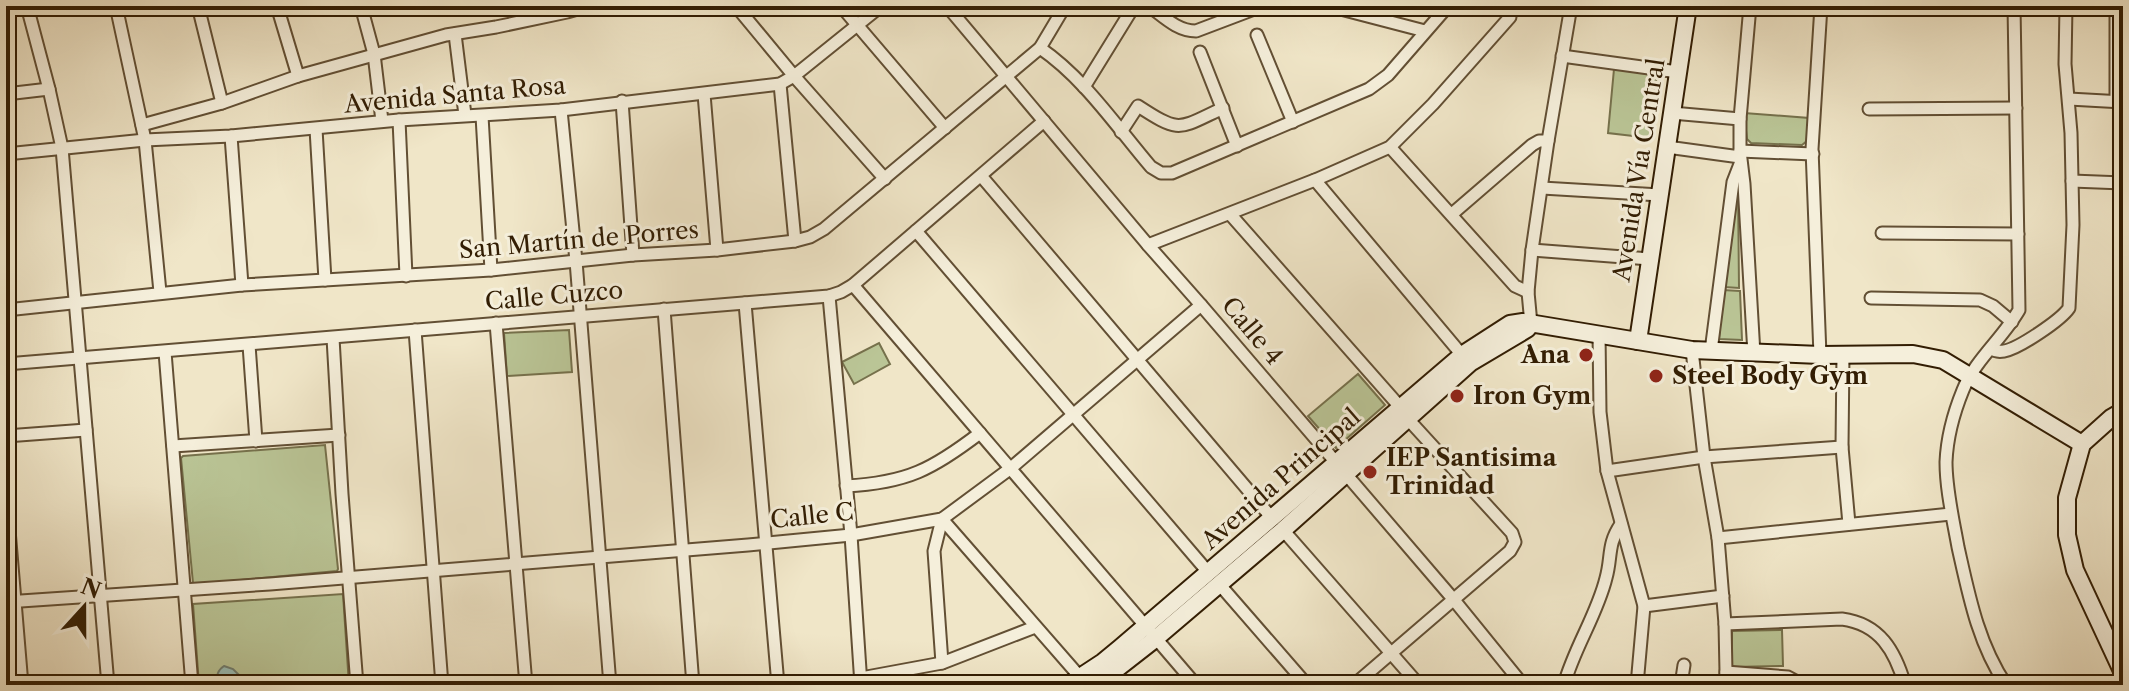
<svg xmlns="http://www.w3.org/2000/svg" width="2129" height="691" viewBox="0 0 2129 691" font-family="'Libre Caslon Text',serif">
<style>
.green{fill:#bac596;stroke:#76714c;stroke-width:2}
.water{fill:#9abfb8;stroke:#707e70;stroke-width:2}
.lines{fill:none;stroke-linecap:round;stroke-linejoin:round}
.street-casing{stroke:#624f34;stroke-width:15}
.secondary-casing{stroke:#321d03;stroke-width:20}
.street{stroke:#f5efdb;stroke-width:11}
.secondary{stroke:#f5efdb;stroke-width:16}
.poi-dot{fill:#8f2418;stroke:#f5efdb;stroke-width:3}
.labels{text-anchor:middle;stroke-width:6;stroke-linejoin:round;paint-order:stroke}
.street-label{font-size:24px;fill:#321d03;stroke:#f5efdb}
.poi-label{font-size:24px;font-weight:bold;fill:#321d03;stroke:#f5efdb;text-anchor:start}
</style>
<rect width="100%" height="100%" fill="#f0e6c8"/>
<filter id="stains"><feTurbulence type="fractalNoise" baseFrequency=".0025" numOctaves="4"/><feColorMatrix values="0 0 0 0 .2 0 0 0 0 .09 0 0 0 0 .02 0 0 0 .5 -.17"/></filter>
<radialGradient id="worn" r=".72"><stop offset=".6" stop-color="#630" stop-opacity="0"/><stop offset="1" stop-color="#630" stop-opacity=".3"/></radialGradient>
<!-- green -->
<g class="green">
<polygon points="1614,69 1657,74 1650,138 1608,133"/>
<polygon points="1744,113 1809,118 1808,140 1802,145 1751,143 1747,139"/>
<polygon points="1738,184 1739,288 1724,287"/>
<polygon points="1723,290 1740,291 1742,340 1719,339"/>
<polygon points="569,330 572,372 507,376 504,333"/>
<polygon points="879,343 890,364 854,384 842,362"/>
<polygon points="1358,374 1385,405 1336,448 1308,416"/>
<polygon points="325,445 338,569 337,571 198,584 193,583 181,458 183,456"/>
<polygon points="343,594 349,685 199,685 193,604"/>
<polygon points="1782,630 1783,666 1732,667 1732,631"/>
</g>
<!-- water -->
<path class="water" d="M224 666 233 669 240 676 252 679 256 685 220 682C215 676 218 670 224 666Z"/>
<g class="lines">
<!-- street casing -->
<g class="street-casing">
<g id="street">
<polyline points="27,6 49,89 62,148 108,685"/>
<polyline points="116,6 145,140 160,292"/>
<polyline points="198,6 222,103"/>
<polyline points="277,6 298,76"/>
<polyline points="361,6 374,54 382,121"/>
<polyline points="736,6 794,76 885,179"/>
<polyline points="841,6 945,128"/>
<polyline points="947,6 1148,245 1201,305 1454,600 1523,685"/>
<path d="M1149 6C1163 16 1177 31 1196 31L1262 6"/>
<polyline points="1329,6 1425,31"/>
<polyline points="1664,6 1688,9"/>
<polyline points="1750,6 1740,119 1740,151 1744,184 1754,354"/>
<polyline points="455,34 465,115"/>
<polyline points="1257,35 1293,122"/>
<path d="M1040 48C1084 78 1116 126 1151 167L1161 173H1172L1369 89 1388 75 1448 6"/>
<polyline points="1200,52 1237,146"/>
<polyline points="1562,56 1678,72"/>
<polyline points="780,84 795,241"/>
<polyline points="1084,87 1134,6"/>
<polyline points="6,94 49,89"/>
<polyline points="704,94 717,250"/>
<polyline points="2069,99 2123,102"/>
<polyline points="622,101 633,255"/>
<polyline points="2116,102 2116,13 2121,7 2123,7"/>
<polyline points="1869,109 2016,108"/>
<polyline points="561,110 576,261 610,685"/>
<polyline points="1672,113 1740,119"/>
<polyline points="482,116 491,270"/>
<polyline points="399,120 406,276"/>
<polyline points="142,125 222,103 298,76 446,35 496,27 567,12 588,6"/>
<polyline points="316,129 325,280"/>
<path d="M1121 132 1138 106C1181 134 1178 129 1223 108"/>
<polyline points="231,136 242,285"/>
<polyline points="1390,147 1515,286 1528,292"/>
<polyline points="1667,147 1740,157"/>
<polyline points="1740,151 1813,154"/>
<polyline points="6,154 145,140 231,136 399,120 561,110 780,84 794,76 881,6"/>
<polyline points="982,177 1271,517"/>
<polyline points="1315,180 1462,355"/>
<polyline points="2072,181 2123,183"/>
<polyline points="1542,188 1660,195"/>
<polyline points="1230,214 1401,408"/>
<polyline points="1452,214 1532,145 1539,141 1548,141"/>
<polyline points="916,231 1208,572"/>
<polyline points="1882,233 2018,234"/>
<polyline points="1148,245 1315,180 1390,147 1433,104 1510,17"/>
<polyline points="1532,250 1650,259"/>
<polyline points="853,285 1196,685"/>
<polyline points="829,296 851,535 861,685"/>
<polyline points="1871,298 1980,300 1993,306 2012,322"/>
<polyline points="745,303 778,685"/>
<polyline points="664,309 693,685"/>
<polyline points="6,310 242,285 491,270 633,255 717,250 795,241 810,237 824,229 1040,48 1065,6"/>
<polyline points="496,323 526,685"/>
<polyline points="1531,324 1528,292 1532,250 1548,141 1571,6"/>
<polyline points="415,330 442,685"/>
<polyline points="1599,333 1600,412 1607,471 1644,606 1637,685"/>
<polyline points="333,338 342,494 357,685"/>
<polyline points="249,345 256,441"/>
<path d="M1991 349C1996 351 1998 352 2004 351 2018 349 2061 320 2069 308L2073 225 2071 133 2065 64 2066 6"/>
<polyline points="1692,350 1704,457 1718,538 1725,624 1726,672 1725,685"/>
<polyline points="1711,351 1733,182 1740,164"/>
<polyline points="165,352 192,685"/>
<polyline points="1843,354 1842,447 1849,524"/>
<polyline points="1820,355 1812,149 1821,6"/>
<polyline points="6,364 829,296 841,292 853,285 1044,121"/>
<polyline points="6,436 86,430"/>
<polyline points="173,446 339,435"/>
<polyline points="1607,471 1704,457 1842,447"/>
<path d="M846 486C907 483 933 469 980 433"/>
<polyline points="6,494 22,685"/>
<polyline points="942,519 1087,685"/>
<polyline points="1283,530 1419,685"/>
<polyline points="1718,538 1951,514"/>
<polyline points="1220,585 1307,685"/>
<polyline points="6,602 270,584 748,545 851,535 942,519 1011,468 1201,305"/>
<polyline points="1644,606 1723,596"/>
<path d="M1725 624 1842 619C1880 624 1895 651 1905 685"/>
<polyline points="942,663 934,551 942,519"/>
<polyline points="1726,672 1788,677 1803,685"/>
<polyline points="861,678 942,663 1035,627"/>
<polyline points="1354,685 1510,551 1515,542 1512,533 1407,418"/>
<path d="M1564 685C1574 648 1597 615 1606 578 1612 557 1607 544 1621 524"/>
<polyline points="1681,685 1684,665"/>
<path d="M2006 685C1978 643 1969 596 1958 547 1953 519 1946 490 1946 462 1947 438 1954 412 1963 390 1975 360 2003 338 2019 310L2014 6"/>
</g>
</g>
<!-- secondary casing -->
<g class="secondary-casing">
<g id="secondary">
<polyline points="1638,341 1688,6"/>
<polyline points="2123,411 2111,418 2082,444 2067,498 2067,535 2075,570 2123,673"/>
<polyline points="1068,685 1103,662 1120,648 1462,355 1510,324 1523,322 1692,350 1820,355 1913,354 1943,360 2082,444"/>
<polyline points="1096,685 1155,639 1283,530 1470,363 1527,329 1531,324"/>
</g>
</g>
<!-- street -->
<use href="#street" class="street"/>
<!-- secondary -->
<use href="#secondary" class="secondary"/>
</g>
<!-- markers -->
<g class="poi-dot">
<circle cx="1586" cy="355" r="8"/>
<circle cx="1656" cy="376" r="8"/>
<circle cx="1457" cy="396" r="8"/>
<circle cx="1370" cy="472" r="8"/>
</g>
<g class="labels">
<!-- street labels -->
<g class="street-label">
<text transform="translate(455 95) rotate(-5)" y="8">Avenida Santa Rosa</text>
<text transform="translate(1639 170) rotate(-81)" y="8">Avenida Vía Central</text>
<text transform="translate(579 240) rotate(-5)" y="8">San Martín de Porres</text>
<text transform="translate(554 296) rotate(-5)" y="8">Calle Cuzco</text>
<text transform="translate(1252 331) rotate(50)" y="8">Calle 4</text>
<text transform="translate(1281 479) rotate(-41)" y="8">Avenida Principal</text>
<text transform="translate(812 516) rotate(-6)" y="8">Calle C</text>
</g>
<!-- poi labels -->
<g class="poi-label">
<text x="1570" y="363" text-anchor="end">Ana</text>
<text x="1672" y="384">Steel Body Gym</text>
<text x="1473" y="404">Iron Gym</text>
<text x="1386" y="466">IEP Santisima<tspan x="1386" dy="28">Trinidad</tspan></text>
</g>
</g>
<!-- margin -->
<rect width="2129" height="691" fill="none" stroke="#f0e6c8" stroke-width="32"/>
<rect x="8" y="8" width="2113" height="675" fill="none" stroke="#321d03" stroke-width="4"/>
<rect x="16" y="16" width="2097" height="659" fill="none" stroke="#321d03" stroke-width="2"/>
<!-- north arrow -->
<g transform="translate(84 607) rotate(21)" stroke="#f5efdb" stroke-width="6" paint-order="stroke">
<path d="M0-6L14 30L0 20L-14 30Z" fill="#321d03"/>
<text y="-12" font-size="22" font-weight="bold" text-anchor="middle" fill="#321d03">N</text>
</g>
<rect width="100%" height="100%" filter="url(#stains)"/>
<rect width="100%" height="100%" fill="url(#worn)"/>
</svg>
